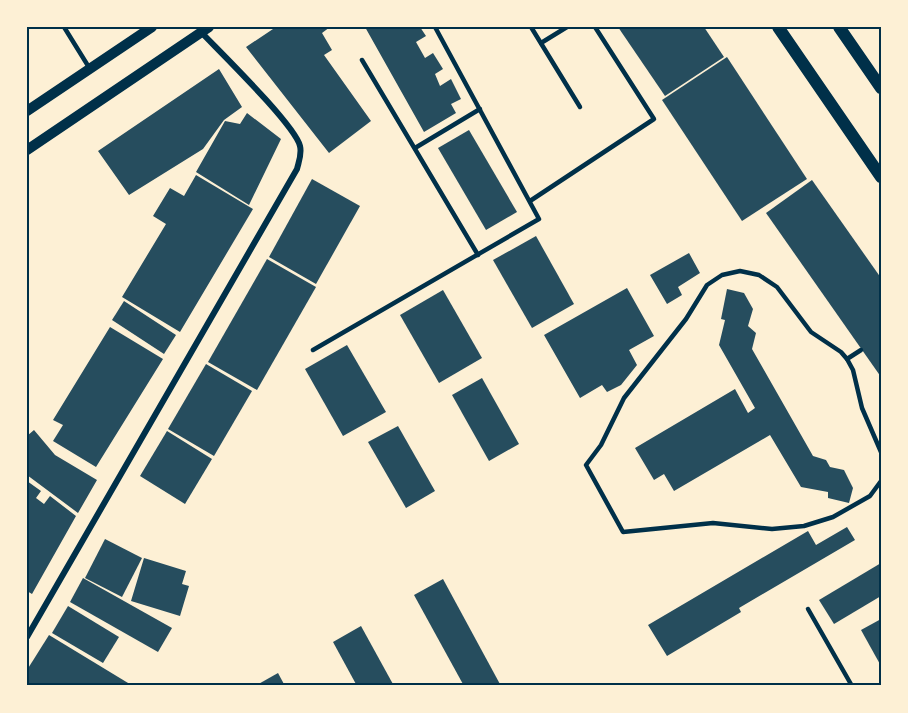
<svg xmlns="http://www.w3.org/2000/svg" width="908" height="713" viewBox="0 0 908 713" font-family="'IBM Plex Sans',sans-serif">
<style>
.building{fill:#264d5e}
.lines{fill:none;stroke-linecap:round;stroke-linejoin:round}
.service{stroke:#003049;stroke-width:4.5}
.minor{stroke:#003049;stroke-width:6}
.tertiary{stroke:#003049;stroke-width:10}
.secondary{stroke:#003049;stroke-width:12}
.neatline{fill:none;stroke:#003049;stroke-width:2}
</style>
<rect width="100%" height="100%" fill="#fdf0d5"/>
<!-- building -->
<g class="building">
<polygon points="276,27 330,27 322,33 332,50 324,55 371,121 329,153 246,47"/>
<polygon points="365,27 420,27 426,36 416,42 425,58 433,53 443,69 435,74 440,86 451,79 461,99 451,104 456,113 424,132"/>
<polygon points="618,27 704,27 724,57 665,96"/>
<polygon points="727,57 807,179 742,221 662,100"/>
<polygon points="219,69 242,107 224,120 203,149 129,195 98,151"/>
<polygon points="247,113 281,139 249,205 196,172 225,121 240,124"/>
<polygon points="469,130 517,212 486,230 438,148"/>
<polygon points="196,175 253,209 180,332 122,297 166,224 153,216 170,188 184,196"/>
<polygon points="312,179 360,206 316,284 269,257"/>
<polygon points="812,180 881,278 881,377 766,213"/>
<polygon points="536,236 574,304 532,328 493,260"/>
<polygon points="689,253 700,273 678,287 682,295 667,304 650,275"/>
<polygon points="267,259 316,287 257,390 208,362"/>
<polygon points="627,288 654,336 629,350 637,365 621,385 607,392 602,385 580,398 544,335"/>
<polygon points="727,289 744,293 753,309 748,326 756,333 752,349 813,456 826,460 830,467 844,470 853,488 849,503 828,498 828,492 801,487 770,435 674,491 664,474 654,480 635,448 735,389 748,413 755,408 719,345 725,320 721,319"/>
<polygon points="443,290 482,358 439,383 400,315"/>
<polygon points="124,301 176,335 164,354 112,320"/>
<polygon points="110,327 163,359 96,467 53,441 63,425 53,420"/>
<polygon points="347,345 386,412 343,436 305,369"/>
<polygon points="206,364 252,391 214,456 168,429"/>
<polygon points="482,378 519,444 489,461 452,395"/>
<polygon points="398,426 435,491 406,508 368,442"/>
<polygon points="34,430 55,455 97,480 78,513 27,475 27,436"/>
<polygon points="167,431 212,459 185,504 140,476"/>
<polygon points="27,481 41,491 36,498 44,504 50,496 76,516 32,594 27,591"/>
<polygon points="847,527 855,540 739,608 741,612 667,656 648,625 808,531 816,545"/>
<polygon points="105,539 142,558 122,597 85,578"/>
<polygon points="144,558 186,571 182,584 189,586 180,616 131,601"/>
<polygon points="881,563 881,596 834,624 819,600"/>
<polygon points="83,578 172,628 158,652 70,602"/>
<polygon points="443,579 501,686 464,686 414,595"/>
<polygon points="68,606 119,637 103,663 52,633"/>
<polygon points="881,619 881,666 861,630"/>
<polygon points="361,626 394,686 357,686 333,642"/>
<polygon points="49,635 133,686 27,686 27,670"/>
<polygon points="278,673 285,686 255,686"/>
</g>
<g class="lines">
<!-- service -->
<g class="service">
<polyline points="64,27 90,69"/>
<polyline points="531,27 580,107"/>
<polyline points="541,43 567,27"/>
<polyline points="362,60 478,255"/>
<polyline points="415,148 480,109"/>
<polyline points="530,201 654,119 595,27"/>
<polyline points="313,350 539,219 435,27"/>
<polyline points="847,359 861,350"/>
<polyline points="881,452 862,408 853,370 847,359 841,352 811,332 777,287 759,275 740,271 722,275 707,285 686,319 624,398 601,445 586,465 623,532 713,523 772,529 804,526 833,517 870,496 881,481"/>
<polyline points="808,609 852,686"/>
</g>
<!-- minor -->
<path class="minor" d="M27 637 297 169C299 161 302 154 300 146 295 125 220 52 201 32"/>
<!-- tertiary -->
<g class="tertiary">
<polyline points="27,111 152,27"/>
<polyline points="27,150 209,27"/>
</g>
<!-- secondary -->
<g class="secondary">
<polyline points="778,27 881,177"/>
<polyline points="839,27 881,88"/>
</g>
</g>
<!-- border -->
<rect width="908" height="713" fill="none" stroke="#fdf0d5" stroke-width="57"/>
<rect x="28" y="28" width="852" height="656" class="neatline"/>
</svg>
